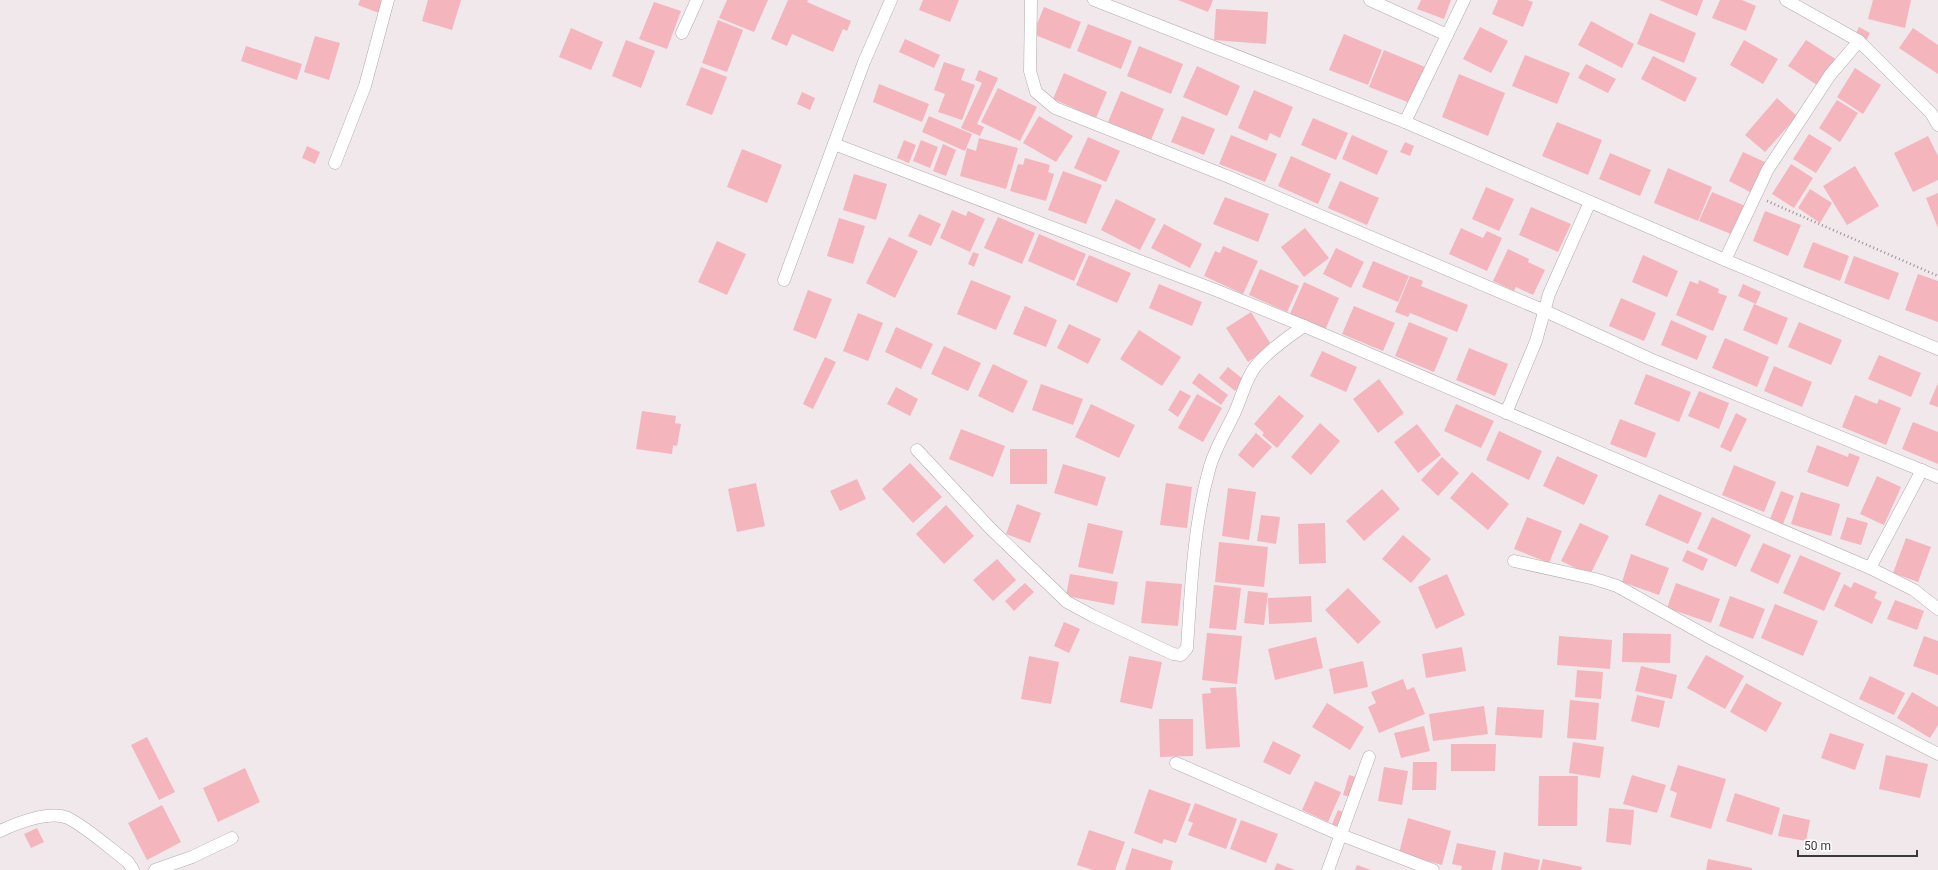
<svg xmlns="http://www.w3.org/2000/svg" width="1938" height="870" viewBox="0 0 1938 870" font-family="Roboto,sans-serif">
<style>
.building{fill:#f5b5bd}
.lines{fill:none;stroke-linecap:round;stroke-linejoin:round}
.street-casing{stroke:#b2aaae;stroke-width:13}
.path{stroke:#958f92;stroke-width:2.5;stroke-dasharray:1 3;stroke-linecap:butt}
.street{stroke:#fff;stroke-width:12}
</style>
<rect width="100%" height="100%" fill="#f1e8ec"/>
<!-- building -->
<g class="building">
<polygon points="360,0 384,0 379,13 358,5"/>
<polygon points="428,0 461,0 452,30 422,21"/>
<polygon points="727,0 768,0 754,32 719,18"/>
<polygon points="788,0 808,0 807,2 851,21 847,31 843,29 833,52 792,34 787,46 771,39"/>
<polygon points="923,0 959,0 950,22 919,10"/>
<polygon points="1178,0 1213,0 1208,12"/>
<polygon points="1421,0 1451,0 1444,19 1417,9"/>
<polygon points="1498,0 1527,0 1533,2 1523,27 1492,14"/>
<polygon points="1659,0 1703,0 1697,16"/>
<polygon points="1720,0 1742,0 1756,6 1746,31 1712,18"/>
<polygon points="1873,0 1911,0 1905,28 1868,19"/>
<polygon points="654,2 681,11 667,49 639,39"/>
<polygon points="1044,7 1081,22 1070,49 1033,34"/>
<polygon points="1216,9 1268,12 1266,44 1214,40"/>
<polygon points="1650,13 1696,33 1684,63 1637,44"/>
<polygon points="718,20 743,30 727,72 702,63"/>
<polygon points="1591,21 1634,44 1622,68 1578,45"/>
<polygon points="1088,24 1132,41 1121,69 1077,51"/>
<polygon points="1480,27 1508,41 1491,73 1463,59"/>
<polygon points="1859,27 1870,33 1866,41 1855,35"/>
<polygon points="571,28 603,42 591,70 559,57"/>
<polygon points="1913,28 1938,45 1938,74 1899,48"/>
<polygon points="1344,34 1382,50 1368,85 1329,70"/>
<polygon points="315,36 340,43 329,80 304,72"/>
<polygon points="905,39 940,55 934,68 899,52"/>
<polygon points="626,40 655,51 641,88 612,76"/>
<polygon points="1744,40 1778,59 1763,84 1730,65"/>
<polygon points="1806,40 1837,60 1820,87 1788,66"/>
<polygon points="246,46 302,64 297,80 241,61"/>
<polygon points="1139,46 1183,64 1171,94 1127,76"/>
<polygon points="1384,50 1425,67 1410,103 1369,87"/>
<polygon points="1525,55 1570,73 1557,104 1512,86"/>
<polygon points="1653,56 1697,78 1685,102 1641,79"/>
<polygon points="944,62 965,69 961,80 975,85 962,120 938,112 945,94 934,90"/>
<polygon points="1586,64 1616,79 1608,93 1578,78"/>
<polygon points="1197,66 1240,86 1227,116 1183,97"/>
<polygon points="701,67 727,77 712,115 686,105"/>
<polygon points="1855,68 1881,85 1863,114 1837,97"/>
<polygon points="979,70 998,78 977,124 984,127 980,136 961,128 982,83 975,80"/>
<polygon points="1064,73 1107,92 1096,118 1053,99"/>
<polygon points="1459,74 1505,93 1488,136 1442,117"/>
<polygon points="879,84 929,104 922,122 873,102"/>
<polygon points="998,88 1037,107 1020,141 981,122"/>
<polygon points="1254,90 1293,107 1280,138 1270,133 1267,141 1238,128"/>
<polygon points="1121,91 1164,109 1151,140 1108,122"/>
<polygon points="802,92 815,98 810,110 797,104"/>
<polygon points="1777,98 1797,116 1765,152 1745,135"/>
<polygon points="1837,100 1858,113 1840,142 1819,128"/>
<polygon points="929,116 972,134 965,151 922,132"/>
<polygon points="1039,116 1073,136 1056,162 1023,143"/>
<polygon points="1182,116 1215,129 1204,155 1171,142"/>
<polygon points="1313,118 1348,133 1336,160 1301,145"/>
<polygon points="1557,122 1602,140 1588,175 1542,156"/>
<polygon points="1809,134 1832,148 1816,173 1793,159"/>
<polygon points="1231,135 1277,154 1265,182 1219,164"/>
<polygon points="1352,135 1388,151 1377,175 1342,159"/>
<polygon points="1928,136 1938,156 1938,180 1913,192 1894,153"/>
<polygon points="1088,137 1120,151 1106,182 1074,168"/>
<polygon points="979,138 1018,148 1006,189 960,176 967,148 976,151"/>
<polygon points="904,140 916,145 909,163 897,158"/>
<polygon points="921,140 938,147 930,168 913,161"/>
<polygon points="1405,142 1414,146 1410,156 1400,152"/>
<polygon points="943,144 956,150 946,176 933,171"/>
<polygon points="307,146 320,152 315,164 302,158"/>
<polygon points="742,149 782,165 767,203 727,187"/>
<polygon points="1743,152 1767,163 1752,193 1729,181"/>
<polygon points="1610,153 1651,170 1640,196 1599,179"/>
<polygon points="1291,156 1331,174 1318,204 1278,186"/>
<polygon points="1025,158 1050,165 1048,172 1054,174 1046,201 1010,191 1018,164 1023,165"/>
<polygon points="1791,164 1813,178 1794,208 1772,194"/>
<polygon points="1855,166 1879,206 1847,225 1823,186"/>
<polygon points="1668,168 1712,187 1698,221 1654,203"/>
<polygon points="1063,171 1102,185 1086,224 1048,210"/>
<polygon points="854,174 887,184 876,220 843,210"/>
<polygon points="1340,181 1379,198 1367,225 1328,208"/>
<polygon points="1486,187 1514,199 1499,231 1472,219"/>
<polygon points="1810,189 1832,203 1820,223 1798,208"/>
<polygon points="1712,192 1748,207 1736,236 1699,221"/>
<polygon points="1938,193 1938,228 1926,198"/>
<polygon points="1225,197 1269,214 1258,242 1213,224"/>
<polygon points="1116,199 1156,219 1140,250 1101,230"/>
<polygon points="1531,207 1571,224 1558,252 1519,235"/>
<polygon points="952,210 966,216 968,211 985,219 970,252 940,238"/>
<polygon points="1765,211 1801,225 1788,256 1753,241"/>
<polygon points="919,214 941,224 931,246 908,236"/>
<polygon points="998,217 1035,233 1022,264 984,248"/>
<polygon points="839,218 865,226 853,264 827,256"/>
<polygon points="1164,224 1202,244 1190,268 1151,248"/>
<polygon points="1305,228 1329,258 1304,277 1281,247"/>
<polygon points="1461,228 1483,238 1487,231 1502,238 1487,271 1449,254"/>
<polygon points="1039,234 1086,254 1074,281 1028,261"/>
<polygon points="889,237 918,251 895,298 866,283"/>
<polygon points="717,241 746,254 727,295 698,282"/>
<polygon points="1813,242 1849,256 1840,281 1803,267"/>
<polygon points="1223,246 1258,261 1243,294 1204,276 1215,251 1220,253"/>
<polygon points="1336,248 1364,262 1351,288 1323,274"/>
<polygon points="1508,249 1529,259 1528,262 1545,270 1533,295 1516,287 1514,291 1493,281"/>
<polygon points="973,252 979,254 974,267 968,264"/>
<polygon points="1089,255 1131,273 1117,303 1076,285"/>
<polygon points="1643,255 1678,271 1667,297 1632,282"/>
<polygon points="1854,256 1899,273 1889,300 1844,283"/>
<polygon points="1373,261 1409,276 1398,302 1362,287"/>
<polygon points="1260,269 1299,286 1287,312 1249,295"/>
<polygon points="1918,274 1938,281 1938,322 1905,310"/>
<polygon points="1410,276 1423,281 1421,286 1468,305 1457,332 1410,313 1408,317 1395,312"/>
<polygon points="971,280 1011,296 996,330 957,314"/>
<polygon points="1699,280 1719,289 1718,293 1727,296 1713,331 1676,315 1690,281 1698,284"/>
<polygon points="1304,282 1339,298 1325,330 1290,314"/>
<polygon points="1159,284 1202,302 1192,326 1149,308"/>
<polygon points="1743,284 1761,292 1756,304 1738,296"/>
<polygon points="808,290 832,299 816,339 793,330"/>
<polygon points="1621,298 1656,313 1644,341 1609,326"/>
<polygon points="1754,304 1788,318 1777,345 1743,330"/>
<polygon points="1025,306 1057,320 1046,347 1013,334"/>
<polygon points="1354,306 1395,323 1383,351 1342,334"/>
<polygon points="1251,312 1272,346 1248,362 1226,328"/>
<polygon points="858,313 883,323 868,361 843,351"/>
<polygon points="1671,320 1707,336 1697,360 1661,345"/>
<polygon points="1409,322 1448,338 1434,372 1395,356"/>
<polygon points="1799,322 1842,340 1831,365 1788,347"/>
<polygon points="1069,324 1101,339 1088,364 1057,348"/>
<polygon points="896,327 933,344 921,369 885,352"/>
<polygon points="1139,330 1181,357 1162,386 1120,359"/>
<polygon points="1725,338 1769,357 1757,387 1712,368"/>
<polygon points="944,346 981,363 968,391 931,374"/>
<polygon points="1469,348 1508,364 1495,396 1456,380"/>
<polygon points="1322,351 1357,367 1346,392 1310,376"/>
<polygon points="1879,355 1921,373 1911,397 1868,379"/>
<polygon points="825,357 836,362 813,409 803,404"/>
<polygon points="993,364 1028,381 1013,413 978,396"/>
<polygon points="1774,366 1812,382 1802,407 1764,391"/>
<polygon points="1228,367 1244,380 1235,391 1219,378"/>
<polygon points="1199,373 1228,395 1221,405 1192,383"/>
<polygon points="1646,374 1691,392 1679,422 1634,404"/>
<polygon points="1379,379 1404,413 1378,433 1353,399"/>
<polygon points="1938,383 1938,407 1929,404"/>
<polygon points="1041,384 1083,399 1073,425 1032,410"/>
<polygon points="896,387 918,399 910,416 887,404"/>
<polygon points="1180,390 1191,396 1178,417 1168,410"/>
<polygon points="1699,391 1729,403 1719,429 1688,416"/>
<polygon points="1197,394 1222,408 1203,442 1178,428"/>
<polygon points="1279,395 1304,416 1277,448 1262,435 1264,433 1254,424"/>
<polygon points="1855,395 1877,404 1879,399 1901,408 1886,445 1842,427"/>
<polygon points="1091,404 1135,425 1119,458 1075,437"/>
<polygon points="1456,404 1494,421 1481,448 1444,431"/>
<polygon points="642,411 676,416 675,423 681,424 677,446 673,445 672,454 636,449"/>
<polygon points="1736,413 1747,419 1731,452 1720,447"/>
<polygon points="1620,419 1656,433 1646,458 1610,444"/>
<polygon points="1913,422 1938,432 1938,464 1902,449"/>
<polygon points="1320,423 1340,441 1311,475 1291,457"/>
<polygon points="1417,424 1441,455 1418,473 1394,442"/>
<polygon points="961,429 1005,446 993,477 949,459"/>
<polygon points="1499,431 1542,451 1529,480 1486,460"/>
<polygon points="1256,433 1272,447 1253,468 1238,455"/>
<polygon points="1817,445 1848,457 1849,453 1860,457 1848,487 1807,472"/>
<rect x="1010" y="449" width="37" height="35"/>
<polygon points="1557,456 1598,475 1584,505 1543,486"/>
<polygon points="1442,457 1459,473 1438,496 1421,480"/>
<polygon points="910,463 942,497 913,523 882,489"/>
<polygon points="1063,464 1106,477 1097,506 1054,493"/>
<polygon points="1734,465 1776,482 1764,512 1722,495"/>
<polygon points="1472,472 1509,504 1488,530 1450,498"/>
<polygon points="1877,476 1901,487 1884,525 1860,514"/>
<polygon points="857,479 866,499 840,511 830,491"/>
<polygon points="756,483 765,526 737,532 728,489"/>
<polygon points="1166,483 1192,487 1187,528 1160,525"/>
<polygon points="1228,488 1256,492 1249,540 1222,536"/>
<polygon points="1382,489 1400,509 1364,541 1346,521"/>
<polygon points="1781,491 1794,496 1783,524 1770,519"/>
<polygon points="1801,492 1840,504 1831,536 1791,524"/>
<polygon points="1659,494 1702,513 1688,544 1645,525"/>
<polygon points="1017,504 1041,513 1030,543 1006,534"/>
<polygon points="946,505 974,536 944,564 916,534"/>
<polygon points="1261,515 1280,517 1276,544 1257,541"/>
<polygon points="1527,517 1562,531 1549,563 1514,549"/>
<polygon points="1712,517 1751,535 1736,567 1697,549"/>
<polygon points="1847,517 1868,523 1861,545 1840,539"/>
<polygon points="1088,523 1123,531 1113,574 1078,567"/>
<polygon points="1325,523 1326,563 1299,564 1298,524"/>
<polygon points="1580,523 1609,536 1590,575 1561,561"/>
<polygon points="1403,535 1431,559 1411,583 1382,559"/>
<polygon points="1906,538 1931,547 1918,582 1893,573"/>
<polygon points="1219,542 1268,547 1264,587 1215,582"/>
<polygon points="1763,543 1791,555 1778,584 1750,571"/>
<polygon points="1687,550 1708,559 1703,571 1682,561"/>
<polygon points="1631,554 1669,568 1659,595 1622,582"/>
<polygon points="1800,555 1841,573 1824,611 1783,593"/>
<polygon points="997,559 1016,580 993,601 973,580"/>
<polygon points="1070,574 1118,582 1114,605 1066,596"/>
<polygon points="1447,574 1465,615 1436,629 1418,587"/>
<polygon points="1146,581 1182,584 1178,626 1141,623"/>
<polygon points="1854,582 1877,592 1874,598 1882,602 1872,624 1834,606 1844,584 1851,588"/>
<polygon points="1025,583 1034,592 1014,611 1005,601"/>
<polygon points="1676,583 1720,599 1711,623 1667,608"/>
<polygon points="1214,585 1241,588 1236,630 1209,628"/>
<polygon points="1348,588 1381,622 1358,644 1325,610"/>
<polygon points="1248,591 1268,593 1264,625 1244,623"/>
<polygon points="1311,596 1312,622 1269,624 1268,598"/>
<polygon points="1730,596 1765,609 1753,639 1719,626"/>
<polygon points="1895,600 1924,611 1917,630 1887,619"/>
<polygon points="1775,604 1818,621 1803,656 1761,638"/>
<polygon points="1064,622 1080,629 1069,653 1054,646"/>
<polygon points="1207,633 1242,636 1237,684 1202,680"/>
<polygon points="1623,633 1671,634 1670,663 1622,662"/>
<polygon points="1559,636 1612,640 1610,669 1557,665"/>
<polygon points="1924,636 1938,641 1938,675 1913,666"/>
<polygon points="1316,637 1323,668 1275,680 1268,649"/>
<polygon points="1462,647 1466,671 1426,678 1422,654"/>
<polygon points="1706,655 1744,676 1725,709 1687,688"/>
<polygon points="1029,656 1059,662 1051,704 1021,699"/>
<polygon points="1129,656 1162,662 1152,709 1120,702"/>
<polygon points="1363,661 1368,687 1334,694 1329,669"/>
<polygon points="1641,666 1677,675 1672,699 1635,691"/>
<polygon points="1577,670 1603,672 1601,699 1575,697"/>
<polygon points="1870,676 1905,693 1894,715 1859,699"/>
<polygon points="1403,679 1407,690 1414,687 1425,714 1379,733 1368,707 1376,703 1371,692"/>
<polygon points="1746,683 1782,703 1766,732 1730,712"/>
<polygon points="1236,687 1240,747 1206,749 1202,694 1211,693 1210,688"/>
<polygon points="1912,692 1938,707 1938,725 1930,738 1897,718"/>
<polygon points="1637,695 1665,701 1659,728 1631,721"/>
<polygon points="1570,700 1599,703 1596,740 1567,738"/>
<polygon points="1327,703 1364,727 1350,750 1312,727"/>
<polygon points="1484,706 1488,734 1433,741 1429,714"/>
<polygon points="1497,707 1544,710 1542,738 1495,735"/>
<polygon points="1159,719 1193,719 1193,756 1160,757"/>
<polygon points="1424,726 1430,751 1401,758 1394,733"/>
<polygon points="1830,733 1864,744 1855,770 1821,758"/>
<polygon points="147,737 175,792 159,800 131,745"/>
<polygon points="1273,741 1301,755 1290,775 1263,762"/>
<polygon points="1573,742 1604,747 1600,778 1569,773"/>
<polygon points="1451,744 1496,744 1495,771 1451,771"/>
<polygon points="1886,755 1928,764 1920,798 1879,789"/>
<polygon points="1413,762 1437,762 1436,790 1412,790"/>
<polygon points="1678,765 1726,779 1711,829 1670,817 1677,793 1670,790"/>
<polygon points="1384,767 1408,771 1402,805 1378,801"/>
<polygon points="245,768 260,802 218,822 203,788"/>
<polygon points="1349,775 1359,778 1353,798 1343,795"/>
<polygon points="1632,775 1666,785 1657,813 1623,804"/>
<polygon points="1539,776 1578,776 1577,826 1538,826"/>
<polygon points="1315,781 1341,792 1328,822 1302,810"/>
<polygon points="1149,789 1191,804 1176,843 1164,839 1162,844 1134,833"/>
<polygon points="1735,793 1780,808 1772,835 1726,821"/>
<polygon points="1195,803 1237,819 1226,849 1188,835 1193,823 1188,821"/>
<polygon points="162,805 181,842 147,860 128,823"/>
<polygon points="1609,808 1634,810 1631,845 1606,842"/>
<polygon points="1338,810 1348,814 1342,828 1332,824"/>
<polygon points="1783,814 1810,820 1806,841 1778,836"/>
<polygon points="1408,818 1451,831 1442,865 1399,853"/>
<polygon points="1241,820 1278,834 1266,863 1230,849"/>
<polygon points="37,828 44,842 31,848 24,834"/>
<polygon points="1089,830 1125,842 1115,870 1093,870 1077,865"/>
<polygon points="1457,843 1496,851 1492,870 1461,870 1462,866 1452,864"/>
<polygon points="1132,848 1173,861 1170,870 1125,870"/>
<polygon points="1504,852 1540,860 1538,870 1501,870"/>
<polygon points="1543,859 1582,867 1581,870 1540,870"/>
<polygon points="1708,859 1752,868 1752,870 1706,870"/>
<polygon points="1277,863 1295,870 1274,870"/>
<polygon points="1357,865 1371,870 1355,870"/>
</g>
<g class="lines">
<!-- street casing -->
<g class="street-casing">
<g id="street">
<polyline points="1031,0 1030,71 1036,92 1055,108 1229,177 1545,311 1650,359 1938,477"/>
<polyline points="1094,0 1405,122 1725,260 1938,349"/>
<polyline points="1370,0 1447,35"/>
<polyline points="1786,0 1859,41 1931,113 1938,125"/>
<polyline points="682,33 697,0"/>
<polyline points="1405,122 1464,0"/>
<polyline points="834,144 1218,291 1304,326 1870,568 1914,590 1938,609"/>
<polyline points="335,163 365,86 388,0"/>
<polyline points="1725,260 1768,169 1830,75 1859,41"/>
<polyline points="784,280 864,62 891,0"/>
<polyline points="1506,413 1536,341 1549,294 1590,202"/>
<path d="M917 450 990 528 1067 602 1093 616 1173 654 1181 655 1187 648C1191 589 1193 528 1209 470 1214 450 1225 433 1234 414 1241 400 1245 380 1255 367 1268 351 1287 338 1304 326"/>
<polyline points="1514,561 1595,579 1617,586 1714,640 1938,754"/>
<polyline points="1870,568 1922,470"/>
<polyline points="1176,763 1341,835 1433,870"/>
<path d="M0 831C17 823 50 810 68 818 86 827 111 849 128 862L133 870"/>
<polyline points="155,870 192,857 232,838"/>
<polyline points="1328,870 1369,757"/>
</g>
</g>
<!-- path -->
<polyline class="path" points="1767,201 1938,276"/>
<!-- street -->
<use href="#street" class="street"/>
</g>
<!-- scale -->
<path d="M1798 850v6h119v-6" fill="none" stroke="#3b383a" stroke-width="2"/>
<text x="1804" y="850" font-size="12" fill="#3b383a" stroke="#ffffff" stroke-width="3" paint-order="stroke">50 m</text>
</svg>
